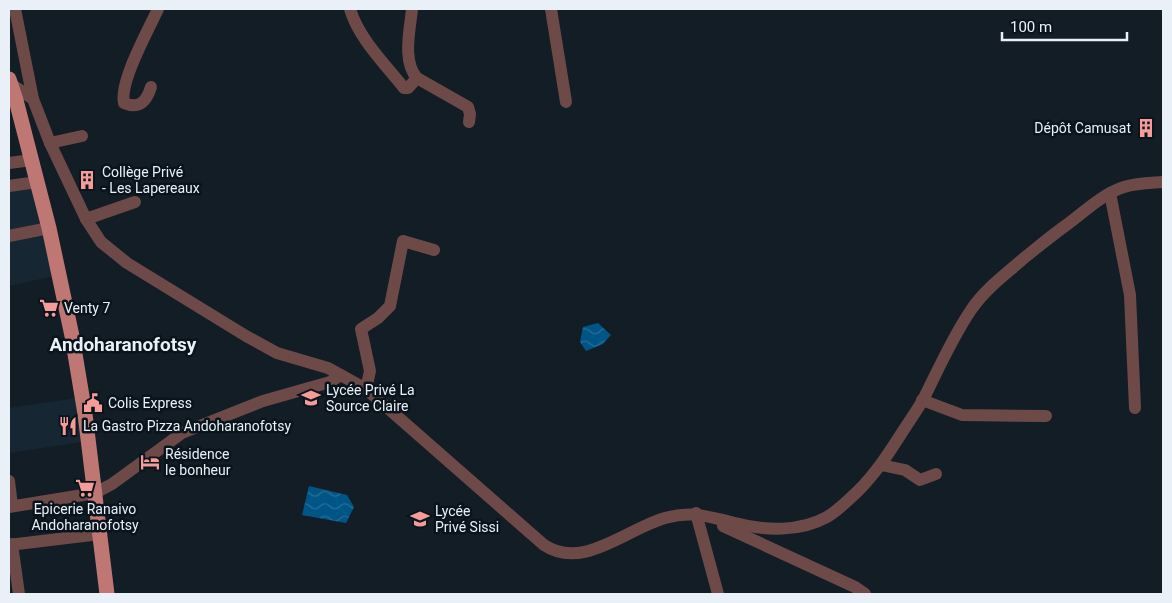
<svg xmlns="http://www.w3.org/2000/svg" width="1172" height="603" viewBox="0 0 1172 603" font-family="Roboto,sans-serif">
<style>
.built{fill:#162633}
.water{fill:url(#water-waves)}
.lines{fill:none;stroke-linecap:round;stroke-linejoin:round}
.minor{stroke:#6d4a48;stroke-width:12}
.major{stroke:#bf7774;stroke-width:15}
.labels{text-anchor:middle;stroke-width:5;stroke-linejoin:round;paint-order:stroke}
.poi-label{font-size:14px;fill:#e9f0f7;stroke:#0a141c;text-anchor:start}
.district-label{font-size:19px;font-weight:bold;fill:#e9f0f7;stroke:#0a141c}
</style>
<defs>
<pattern id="water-waves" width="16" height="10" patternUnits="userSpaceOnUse" patternTransform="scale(1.25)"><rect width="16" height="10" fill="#005587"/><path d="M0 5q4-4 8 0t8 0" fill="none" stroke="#256e99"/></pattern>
</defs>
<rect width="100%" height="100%" fill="#131d26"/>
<!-- built -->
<g class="built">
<polygon points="34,186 45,225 9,233 9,190"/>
<polygon points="49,228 59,275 9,286 9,236"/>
<polygon points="76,398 81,442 10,453 9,408"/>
</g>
<!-- water -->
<g class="water">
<polygon points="598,323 611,335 603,344 586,351 580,342 583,327"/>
<polygon points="309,486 347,495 354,507 346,523 302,515"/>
</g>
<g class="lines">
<!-- minor -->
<g class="minor">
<polyline points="15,9 33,99"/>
<path d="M350 9C359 39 385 64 404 88H408L417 78"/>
<path d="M412 9C410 30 402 61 417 78L468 107 470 114 469 122"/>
<polyline points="551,9 566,102"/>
<path d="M11 84 33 99 50 143 86 219 101 242 127 263 246 336 277 353 328 368 366 389 544 545C583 571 626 529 665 518 694 510 708 517 735 523 765 531 800 532 827 517 839 510 848 500 858 491 876 473 889 453 903 431 910 420 918 409 924 398 939 368 952 338 971 310 985 289 1005 275 1024 258 1038 247 1051 236 1065 226 1083 213 1102 194 1124 187 1137 183 1150 183 1163 182"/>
<path d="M151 87C147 100 140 110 124 103 119 82 149 29 158 9"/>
<polyline points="50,143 82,136"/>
<polyline points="9,163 32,160"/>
<polyline points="9,186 37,182"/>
<polyline points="1110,193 1130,295 1135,408"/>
<polyline points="86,219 135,202"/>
<polyline points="9,236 49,228"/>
<polyline points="366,389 370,371 361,329 378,318 390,306 403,241 434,250"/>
<polyline points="922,400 962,415 1046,416"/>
<polyline points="881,465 905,470 920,480 936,474"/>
<polyline points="9,481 12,506"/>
<polyline points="9,507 95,493 112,484 182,433 263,401 330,382 341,375"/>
<polyline points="696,513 718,594"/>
<polyline points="723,526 855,587 865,594"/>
<polyline points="12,544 19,594"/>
<polyline points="9,545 100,534"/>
</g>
<!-- major -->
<polyline class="major" points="9,79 16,100 49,228 72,336 85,414 107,594"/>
</g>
<!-- icons -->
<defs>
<g id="building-bare" transform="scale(1.5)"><path d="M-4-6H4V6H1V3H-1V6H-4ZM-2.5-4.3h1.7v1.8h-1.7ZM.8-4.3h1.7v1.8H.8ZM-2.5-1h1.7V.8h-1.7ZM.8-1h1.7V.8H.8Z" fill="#f59b98" stroke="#0a141c" stroke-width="2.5" paint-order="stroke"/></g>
<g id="supermarket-bare" transform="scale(1.5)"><path d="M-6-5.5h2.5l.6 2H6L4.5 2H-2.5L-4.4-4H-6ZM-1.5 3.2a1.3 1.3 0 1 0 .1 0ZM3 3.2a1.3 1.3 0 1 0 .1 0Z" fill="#f59b98" stroke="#0a141c" stroke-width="2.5" paint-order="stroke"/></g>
<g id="school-bare" transform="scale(1.5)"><path d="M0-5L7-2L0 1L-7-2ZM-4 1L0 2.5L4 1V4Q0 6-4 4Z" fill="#f59b98" stroke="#0a141c" stroke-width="2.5" paint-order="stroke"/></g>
<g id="civic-bare" transform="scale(1.5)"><path d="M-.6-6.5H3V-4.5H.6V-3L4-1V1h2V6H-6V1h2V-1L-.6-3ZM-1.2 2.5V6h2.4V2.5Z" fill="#f59b98" stroke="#0a141c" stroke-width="2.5" paint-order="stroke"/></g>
<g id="restaurant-bare" transform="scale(1.5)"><path d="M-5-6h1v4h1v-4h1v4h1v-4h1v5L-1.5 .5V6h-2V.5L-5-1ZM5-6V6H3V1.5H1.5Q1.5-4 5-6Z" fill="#f59b98" stroke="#0a141c" stroke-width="2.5" paint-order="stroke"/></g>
<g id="hotel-bare" transform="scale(1.5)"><path d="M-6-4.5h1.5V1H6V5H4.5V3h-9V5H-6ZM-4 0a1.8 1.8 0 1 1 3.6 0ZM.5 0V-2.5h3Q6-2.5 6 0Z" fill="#f59b98" stroke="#0a141c" stroke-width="2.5" paint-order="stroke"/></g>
</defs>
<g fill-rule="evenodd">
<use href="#building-bare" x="1146" y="128"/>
<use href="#building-bare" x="87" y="180"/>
<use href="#supermarket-bare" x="49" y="308"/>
<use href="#school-bare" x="311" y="398"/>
<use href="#civic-bare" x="93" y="403"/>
<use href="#restaurant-bare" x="68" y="426"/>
<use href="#hotel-bare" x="150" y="462"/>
<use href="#supermarket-bare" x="85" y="488"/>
<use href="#school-bare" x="420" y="519"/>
</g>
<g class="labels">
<!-- poi labels -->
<g class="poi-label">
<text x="1131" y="133" text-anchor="end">Dépôt Camusat</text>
<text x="102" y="177">Collège Privé<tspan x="102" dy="16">- Les Lapereaux</tspan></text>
<text x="64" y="313">Venty 7</text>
<text x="326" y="395">Lycée Privé La<tspan x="326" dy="16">Source Claire</tspan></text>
<text x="108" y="408">Colis Express</text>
<text x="83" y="431">La Gastro Pizza Andoharanofotsy</text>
<text x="165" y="459">Résidence<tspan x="165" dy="16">le bonheur</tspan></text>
<text x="85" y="514" text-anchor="middle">Epicerie Ranaivo<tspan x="85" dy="16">Andoharanofotsy</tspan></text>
<text x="435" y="516">Lycée<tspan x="435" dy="16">Privé Sissi</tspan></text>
</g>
<!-- district labels -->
<g class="district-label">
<text x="123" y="351">Andoharanofotsy</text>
</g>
</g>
<!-- border -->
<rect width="1172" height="603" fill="none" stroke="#e9f0f7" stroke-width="20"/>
<!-- scale -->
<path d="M1002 32v8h125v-8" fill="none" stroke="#e9f0f7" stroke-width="2.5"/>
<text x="1010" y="32" font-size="15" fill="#e9f0f7" stroke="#0a141c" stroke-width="4" paint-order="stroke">100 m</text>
</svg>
